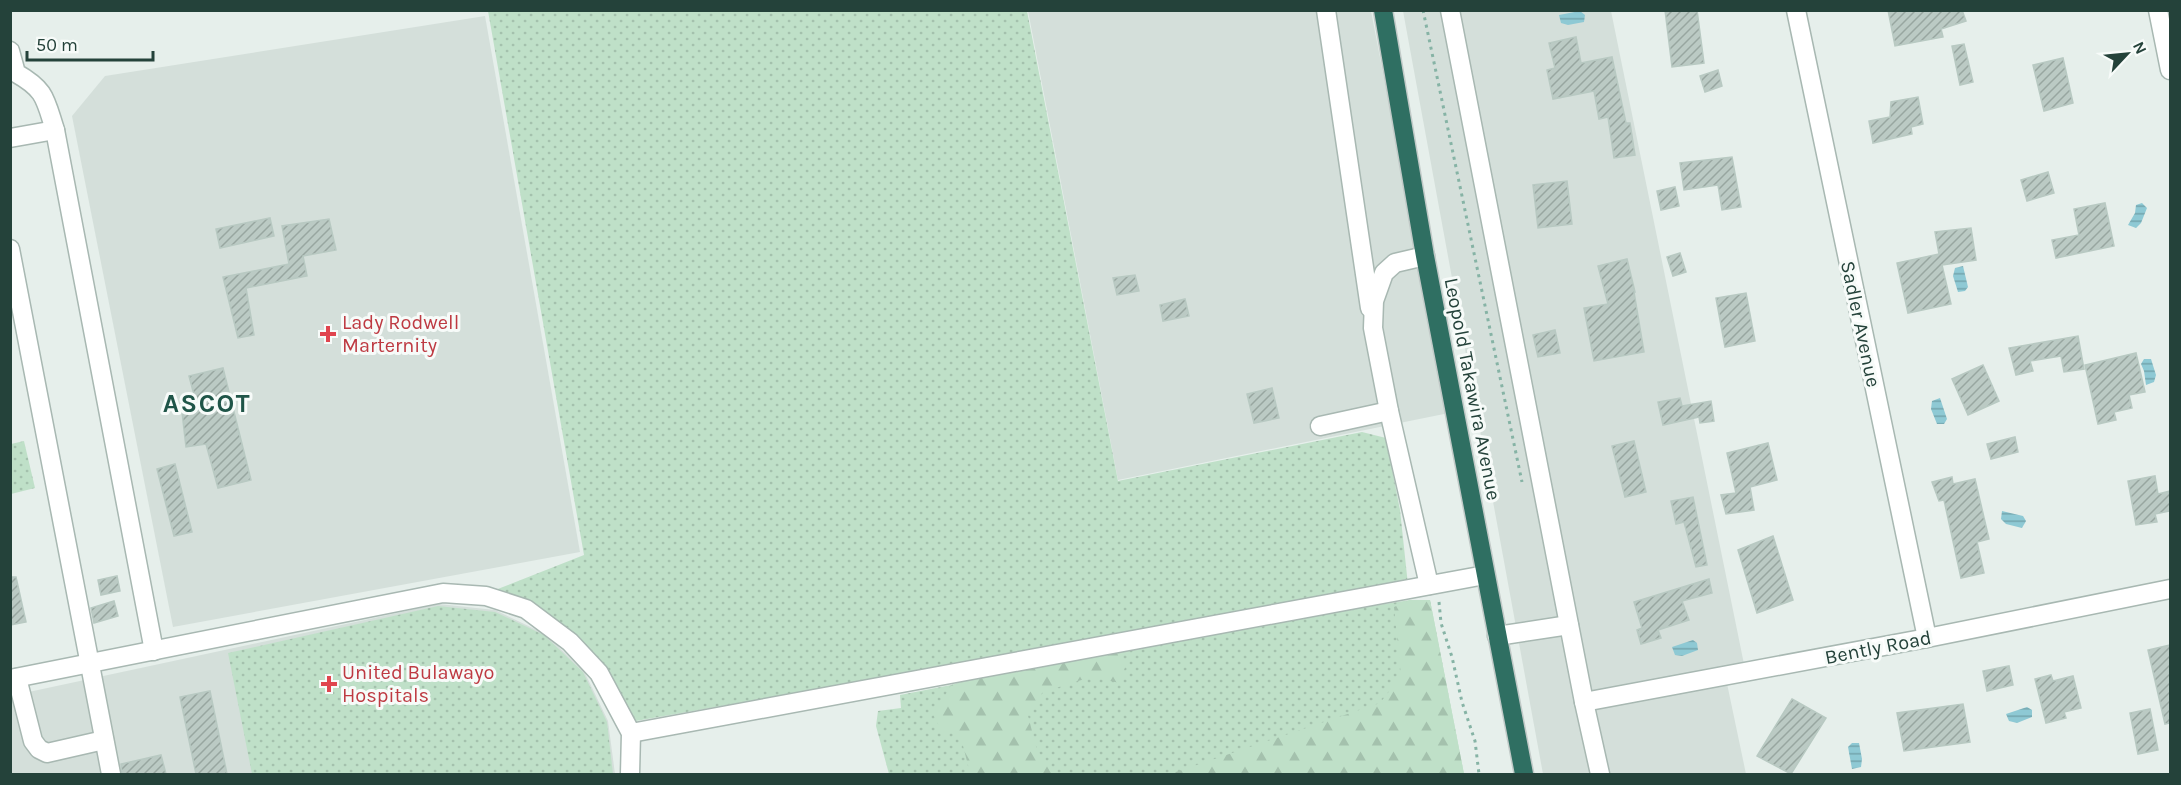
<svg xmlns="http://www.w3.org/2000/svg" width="2181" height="785" viewBox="0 0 2181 785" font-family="Karla,sans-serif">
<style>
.built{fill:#d4dfda}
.grass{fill:url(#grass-dots)}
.forest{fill:url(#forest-firs)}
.water{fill:url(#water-rules)}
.building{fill:url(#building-hatch);stroke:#b8c9c2;stroke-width:1.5}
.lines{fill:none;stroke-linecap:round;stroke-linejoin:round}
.minor-casing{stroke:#a8b8b2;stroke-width:21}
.highway-casing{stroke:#c2cac8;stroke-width:21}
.path{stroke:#86b3a5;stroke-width:3;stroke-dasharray:3 4.5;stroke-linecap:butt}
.minor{stroke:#fff;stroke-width:18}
.highway{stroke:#2f6f62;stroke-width:18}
.health-dot{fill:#e0444e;stroke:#f7fbf9;stroke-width:2}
.labels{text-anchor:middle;stroke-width:6;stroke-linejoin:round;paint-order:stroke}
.health-label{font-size:20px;fill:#be3a42;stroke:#f7fbf9;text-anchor:start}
.street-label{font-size:20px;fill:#24423a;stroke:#f7fbf9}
.district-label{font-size:26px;font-weight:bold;letter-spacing:1.5px;fill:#1f5548;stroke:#f7fbf9}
</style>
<defs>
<pattern id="grass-dots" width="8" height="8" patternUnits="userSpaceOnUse" patternTransform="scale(1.5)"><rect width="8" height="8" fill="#bfe0c8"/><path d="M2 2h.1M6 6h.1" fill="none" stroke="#a4c1ad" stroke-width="1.8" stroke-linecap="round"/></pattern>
<pattern id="forest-firs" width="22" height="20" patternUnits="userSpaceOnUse" patternTransform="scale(1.5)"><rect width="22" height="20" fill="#bfe0c8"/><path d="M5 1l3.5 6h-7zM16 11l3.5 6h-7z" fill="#a4c1ad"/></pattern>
<pattern id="water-rules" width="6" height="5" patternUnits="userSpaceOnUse" patternTransform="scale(1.5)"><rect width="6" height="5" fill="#8ec9d4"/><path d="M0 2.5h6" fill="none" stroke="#74a5ad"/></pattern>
<pattern id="building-hatch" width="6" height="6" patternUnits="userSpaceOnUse" patternTransform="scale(1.5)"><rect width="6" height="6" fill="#bbcac4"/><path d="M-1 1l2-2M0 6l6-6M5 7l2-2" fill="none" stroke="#98a6a0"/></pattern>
</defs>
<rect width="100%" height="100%" fill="#e6efeb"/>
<!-- built -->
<g class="built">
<polygon points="1028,11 1371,11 1449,413 1118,480"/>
<polygon points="1403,11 1611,11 1745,669 1725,674 1746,774 1543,774"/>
<polygon points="485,16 580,552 173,627 72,116 105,76"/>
<polygon points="439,604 495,610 545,634 584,671 608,721 615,774 11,774 10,696"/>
</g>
<!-- grass -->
<g class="grass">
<polygon points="488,11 1027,11 1118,481 1362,432 1386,438 1400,510 1408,585 630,722 603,671 490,592 584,555"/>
<polygon points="24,441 35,488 11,494 11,444"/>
<polygon points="1410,600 1430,600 1464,774 889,774 876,726 878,711 901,708 900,695 951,685 1013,668 1297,618"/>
<polygon points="438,606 495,612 544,635 583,672 607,722 613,774 252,774 228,653"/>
</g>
<!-- forest -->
<g class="forest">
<polygon points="1410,600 1430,600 1464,774 1170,774 1380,703 1401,676 1394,607"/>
<polygon points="1116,649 1126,664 1120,683 1091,677 1043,692 1027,712 1037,750 1053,774 973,774 969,769 960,734 942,732 934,716 951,685 1013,668"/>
</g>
<!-- water -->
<g class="water">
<polygon points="1580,11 1585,15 1584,22 1568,25 1561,23 1559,15"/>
<polygon points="2142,203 2147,208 2141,223 2136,228 2128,225 2135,213 2136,205"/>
<polygon points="1963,266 1968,287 1965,291 1958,292 1953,276 1955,268"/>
<polygon points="2144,359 2151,359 2156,375 2154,382 2146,385 2144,371 2141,364"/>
<polygon points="1940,398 1947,419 1944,424 1937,424 1931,409 1932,401"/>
<polygon points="2002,511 2023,516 2026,521 2022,528 2006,524 2001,519"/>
<polygon points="1693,640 1697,643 1698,650 1682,656 1675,655 1672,647"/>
<polygon points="2027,707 2032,710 2032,717 2017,723 2009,721 2006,714"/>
<polygon points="1852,743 1859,743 1862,759 1861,767 1852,769 1848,747"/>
</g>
<!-- building -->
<g class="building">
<polygon points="1665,10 1697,10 1704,63 1672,67"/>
<polygon points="1888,10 1962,10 1966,21 1941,29 1943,37 1895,46"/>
<polygon points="1576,37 1581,63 1612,57 1626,123 1630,123 1635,155 1614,158 1608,117 1599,119 1594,91 1553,99 1547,70 1555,68 1549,43"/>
<polygon points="1964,44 1973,82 1960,85 1952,46"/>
<polygon points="2063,58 2073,103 2044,111 2033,65"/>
<polygon points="1718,70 1722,86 1705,92 1700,76"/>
<polygon points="1918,97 1923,124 1911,127 1912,134 1873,143 1869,121 1890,117 1891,102"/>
<polygon points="1732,157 1741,207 1722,210 1718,185 1684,190 1680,163"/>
<polygon points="2048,172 2054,193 2027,201 2021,180"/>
<polygon points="1567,181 1572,224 1538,228 1533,185"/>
<polygon points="1675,187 1679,206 1661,210 1657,191"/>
<polygon points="2105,203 2114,246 2056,258 2052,240 2079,235 2074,209"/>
<polygon points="270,218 274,236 220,248 216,229"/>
<polygon points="329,219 336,250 303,256 307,276 246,288 254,335 238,338 223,277 289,264 282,226"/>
<polygon points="1971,228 1976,260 1942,265 1951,304 1908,313 1897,263 1939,254 1935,232"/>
<polygon points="1680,253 1686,272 1673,276 1667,257"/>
<polygon points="1627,259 1635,292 1634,292 1644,352 1594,361 1584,308 1608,304 1598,266"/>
<polygon points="1135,275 1139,291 1117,295 1113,278"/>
<polygon points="1746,293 1755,341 1725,347 1716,298"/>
<polygon points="1185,299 1189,316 1163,321 1160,305"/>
<polygon points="1555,330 1560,353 1538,357 1533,335"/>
<polygon points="2078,336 2084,369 2064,372 2061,356 2030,361 2033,371 2016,375 2009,348"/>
<polygon points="2136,353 2145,392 2129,395 2132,408 2114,412 2116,420 2098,424 2085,365"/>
<polygon points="1983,365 1999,401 1968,415 1952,379"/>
<polygon points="223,368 251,480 218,488 206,444 186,447 182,412 198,410 189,376"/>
<polygon points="1272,388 1279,418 1254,423 1247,394"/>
<polygon points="1680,398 1682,406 1711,401 1714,421 1700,423 1699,417 1663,425 1658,402"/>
<polygon points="2015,437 2018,452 1991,459 1987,444"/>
<polygon points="1634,441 1646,492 1625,497 1612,446"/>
<polygon points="1768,443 1777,480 1750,487 1754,510 1726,514 1721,495 1736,493 1727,453"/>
<polygon points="175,464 192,532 174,536 157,469"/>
<polygon points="2155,476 2158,494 2170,491 2170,511 2155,514 2157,522 2136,525 2128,481"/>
<polygon points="1952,477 1953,484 1975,479 1989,539 1977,542 1984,573 1961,578 1944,500 1939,501 1932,482"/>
<polygon points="1693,497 1707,565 1696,567 1684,522 1676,524 1671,501"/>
<polygon points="1773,536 1793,600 1757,613 1738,550"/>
<polygon points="117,576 120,591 101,595 98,580"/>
<polygon points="10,577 16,577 26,622 10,625"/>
<polygon points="1709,579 1712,593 1682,601 1689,620 1658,630 1661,638 1641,644 1637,630 1642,628 1634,602"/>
<polygon points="114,601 118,616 94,623 91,608"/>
<polygon points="2170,645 2170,723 2165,724 2148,650"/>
<polygon points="2009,666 2013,685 1987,691 1983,671"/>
<polygon points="2051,675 2053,681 2073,676 2081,708 2064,712 2066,718 2046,723 2035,679"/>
<polygon points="210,691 227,774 196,774 180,697"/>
<polygon points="1792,699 1826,718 1791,774 1757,756"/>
<polygon points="1963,704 1970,742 1904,751 1897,713"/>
<polygon points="2150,709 2158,750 2138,754 2130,713"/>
<polygon points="161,755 166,774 122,774 121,764"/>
</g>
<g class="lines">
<!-- minor casing -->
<g class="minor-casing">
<g id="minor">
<polyline points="1326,10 1370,308"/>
<polyline points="1450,10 1584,702 1600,774"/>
<polyline points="1796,10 1927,638"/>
<polyline points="2158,10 2170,70"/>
<path d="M10 51 16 73C46 90 45 99 55 130L154 651"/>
<polyline points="10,138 55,130"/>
<polyline points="10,249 111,774"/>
<polyline points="1425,256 1395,263 1384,273 1374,301 1373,328 1389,411 1429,585"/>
<polyline points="1320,426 1389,411"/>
<polyline points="1497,636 1569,625"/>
<polyline points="17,678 33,741 39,749 47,753 104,740"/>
<polyline points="10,679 443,593 486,596 526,609 570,642 599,673 631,733 630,774"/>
<polyline points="1584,702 1927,638 2170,589"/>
<polyline points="631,733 1485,575"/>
</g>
</g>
<!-- highway casing -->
<g class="highway-casing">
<polyline id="highway" points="1383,10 1425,256 1524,774"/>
</g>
<!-- path -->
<g class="path">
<polyline points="1423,10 1522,482"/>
<polyline points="1439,602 1441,623 1452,657 1462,702 1475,741 1479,774"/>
</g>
<!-- minor -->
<use href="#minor" class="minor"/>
<!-- highway -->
<use href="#highway" class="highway"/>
</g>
<!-- markers -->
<g class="health-dot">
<path d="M325 325h6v6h6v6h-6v6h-6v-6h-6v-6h6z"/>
<path d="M326 675h6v6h6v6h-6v6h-6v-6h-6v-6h6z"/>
</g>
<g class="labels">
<!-- health labels -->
<g class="health-label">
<text x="342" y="329">Lady Rodwell<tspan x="342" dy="23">Marternity</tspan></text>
<text x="342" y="679">United Bulawayo<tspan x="342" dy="23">Hospitals</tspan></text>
</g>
<!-- street labels -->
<g class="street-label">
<text transform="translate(1861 324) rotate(78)" y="7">Sadler Avenue</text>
<text transform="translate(1473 389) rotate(79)" y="7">Leopold Takawira Avenue</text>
<text transform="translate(1878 647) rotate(-11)" y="7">Bently Road</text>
</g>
<!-- district labels -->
<g class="district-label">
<text x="207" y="412">ASCOT</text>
</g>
</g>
<!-- border -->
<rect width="2181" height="785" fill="none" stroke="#24423a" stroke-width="24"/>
<!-- north arrow -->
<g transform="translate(2127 54) rotate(64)" stroke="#f7fbf9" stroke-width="4.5" paint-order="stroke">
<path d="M0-4.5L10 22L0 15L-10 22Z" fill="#24423a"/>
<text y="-9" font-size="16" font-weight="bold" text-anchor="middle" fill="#24423a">N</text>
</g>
<!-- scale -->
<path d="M27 51v9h126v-9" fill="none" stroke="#24423a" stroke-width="3"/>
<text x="36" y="51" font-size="18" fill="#24423a" stroke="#f7fbf9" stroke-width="4.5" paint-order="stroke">50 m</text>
</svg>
